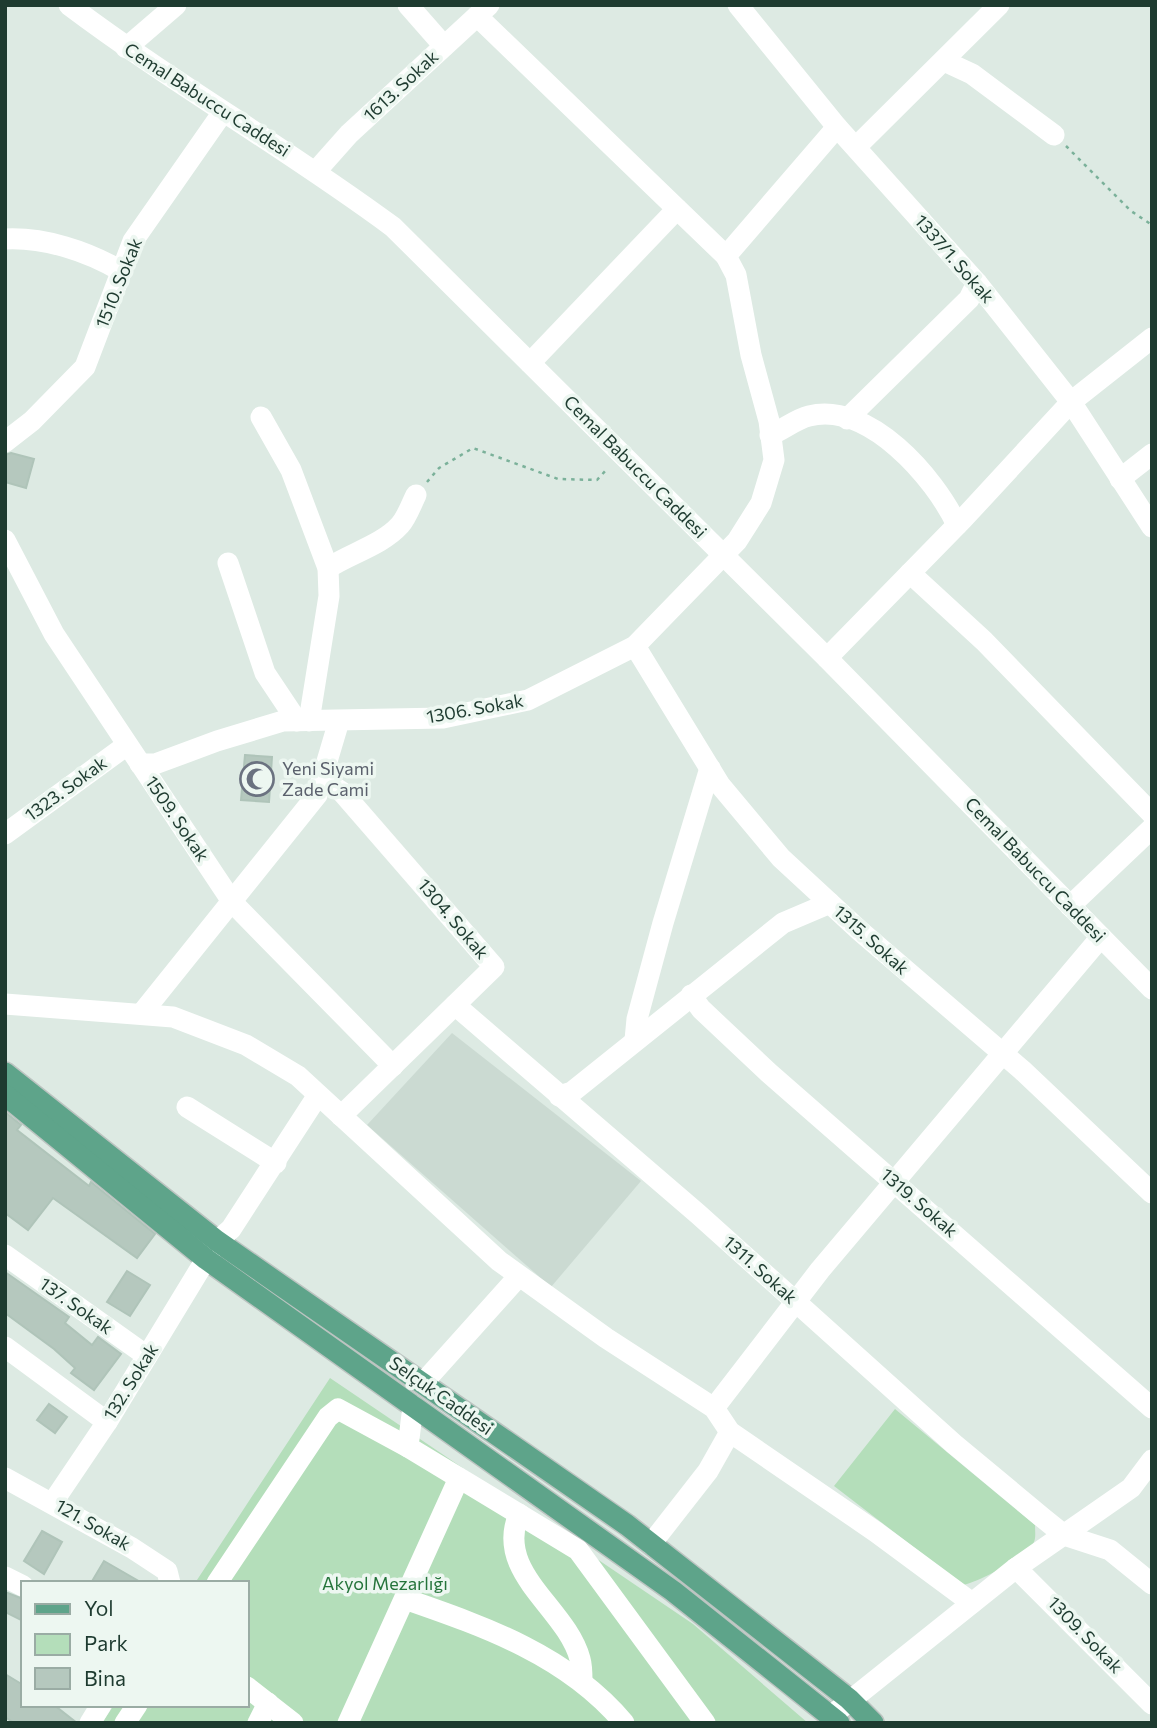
<svg xmlns="http://www.w3.org/2000/svg" width="1157" height="1728" viewBox="0 0 1157 1728" font-family="Commissioner,sans-serif">
<style>
.built{fill:#cbdad2}
.green{fill:#b4deba}
.building{fill:#b5c8be;stroke:#afc4b9;stroke-width:2}
.lines{fill:none;stroke-linecap:round;stroke-linejoin:round}
.major-casing{stroke:#bcc4c1;stroke-width:24}
.path{stroke:#7bb19a;stroke-width:2.5;stroke-dasharray:3.5 5;stroke-linecap:butt}
.minor{stroke:#fff;stroke-width:21}
.major{stroke:#5ea48a;stroke-width:21}
.labels{text-anchor:middle;stroke-width:7;stroke-linejoin:round;paint-order:stroke}
.street-label{font-size:18px;fill:#1e3b30;stroke:#edf7f1}
.worship-label{font-size:18px;fill:#5b616d;stroke:#edf7f1;text-anchor:start}
.park-label{font-size:18px;fill:#25743b;stroke:#edf7f1}
</style>
<rect width="100%" height="100%" fill="#ddeae3"/>
<!-- built -->
<polygon class="built" points="452,1033 641,1181 551,1287 367,1125"/>
<!-- green -->
<g class="green">
<polygon points="330,1378 693,1624 808,1723 102,1723 114,1705 247,1705 247,1583 195,1583"/>
<path d="M895 1409 1035 1525C1035 1531 1036 1537 1034 1542 1027 1557 979 1582 963 1585L834 1486Z"/>
</g>
<!-- building -->
<g class="building">
<polygon points="11,453 34,459 26,488 5,482 5,455"/>
<polygon points="245,755 272,757 269,802 241,800"/>
<polygon points="5,1112 21,1125 17,1130 89,1186 91,1182 155,1234 137,1258 53,1198 28,1230 5,1213"/>
<polygon points="127,1271 150,1285 130,1316 107,1302"/>
<polygon points="5,1272 69,1317 65,1323 92,1345 98,1337 121,1354 94,1390 71,1373 75,1368 54,1349 5,1313"/>
<polygon points="49,1404 67,1417 55,1433 37,1420"/>
<polygon points="42,1531 62,1542 44,1574 24,1561"/>
<polygon points="104,1561 142,1583 91,1583"/>
<polygon points="5,1592 23,1599 23,1621 5,1612"/>
<polygon points="5,1674 23,1685 23,1705 54,1705 77,1723 14,1723 5,1717"/>
</g>
<g class="lines">
<!-- major casing -->
<g class="major-casing">
<g id="major">
<polyline points="5,1073 217,1241 627,1525 849,1699 873,1723"/>
<polyline points="5,1095 206,1259 673,1591 839,1723"/>
</g>
</g>
<!-- path -->
<g class="path">
<polyline points="1066,146 1131,211 1152,225"/>
<polyline points="427,482 439,468 473,448 558,479 597,480 608,468"/>
</g>
<!-- minor -->
<g class="minor">
<path d="M69 5C174 84 288 149 393 227L827 658 1152 989"/>
<polyline points="408,5 444,46"/>
<polyline points="738,5 837,127 977,283 1071,402 1152,527"/>
<polyline points="477,16 726,256"/>
<polyline points="126,48 176,5"/>
<polyline points="944,61 972,74 1054,135"/>
<polyline points="856,147 999,5"/>
<polyline points="317,170 349,134 489,5"/>
<path d="M5 239C44 237 87 251 121 271"/>
<polyline points="530,363 677,209"/>
<polyline points="261,417 291,470 328,568 329,596 309,721"/>
<polyline points="847,419 969,299 977,283"/>
<path d="M770 435C783 430 796 419 809 416 869 401 935 478 957 525"/>
<polyline points="5,442 32,421 85,367 133,241 223,112"/>
<polyline points="1120,479 1152,454"/>
<polyline points="5,540 54,634 233,903 393,1066"/>
<polyline points="228,563 265,673 297,721"/>
<path d="M328 568C351 553 382 545 400 525 407 517 411 505 416 495"/>
<polyline points="910,573 984,641 1152,814"/>
<polyline points="635,646 720,785 781,858 860,931 1022,1070 1152,1193"/>
<polyline points="827,658 963,519 1071,402 1152,338"/>
<polyline points="140,764 155,764 217,741 283,721 443,718 528,700 635,646 737,541 761,503 774,460 769,421 751,355 736,275 726,256 837,127"/>
<polyline points="322,779 342,792 494,967 341,1116"/>
<polyline points="5,834 127,745"/>
<polyline points="1070,906 1152,828"/>
<polyline points="691,995 701,1009 769,1073 1152,1408"/>
<polyline points="5,1004 173,1017 246,1045 298,1076 499,1261 606,1338 714,1408 730,1432 876,1532 972,1603"/>
<polyline points="455,1005 698,1214 954,1444 1043,1518 1064,1535 1110,1550 1152,1584"/>
<polyline points="142,1013 317,795 339,721"/>
<polyline points="635,1040 637,1019 663,923 710,768"/>
<polyline points="559,1096 572,1092 783,923 830,903"/>
<polyline points="187,1107 276,1163"/>
<polyline points="5,1255 147,1356"/>
<polyline points="5,1347 107,1422"/>
<polyline points="423,1383 519,1276"/>
<polyline points="413,1406 408,1447 578,1550 705,1723"/>
<polyline points="714,1408 820,1270 1101,937"/>
<polyline points="5,1478 132,1548 167,1571 170,1583"/>
<polyline points="53,1502 107,1422 217,1241 231,1229 318,1095"/>
<path d="M519 1514C494 1573 566 1607 580 1659 582 1666 582 1674 582 1681"/>
<polyline points="651,1544 708,1471 730,1432"/>
<polyline points="1016,1568 1152,1704"/>
<polyline points="5,1577 23,1586"/>
<polyline points="217,1583 328,1417 338,1409 408,1447"/>
<path d="M405 1599C486 1627 568 1656 624 1723"/>
<polyline points="247,1687 293,1723"/>
<polyline points="831,1716 1016,1568 1131,1488 1152,1460"/>
<polyline points="90,1723 101,1705"/>
<polyline points="125,1723 137,1705"/>
<polyline points="258,1723 268,1703"/>
<polyline points="348,1723 459,1478"/>
</g>
<!-- major -->
<use href="#major" class="major"/>
</g>
<!-- icons -->
<defs>
<g id="mosque-ring" transform="scale(1.75)"><circle r="9.5" fill="#edf7f1" stroke="#6b7280" stroke-width="1.5"/><path d="M3.5-4.9A6 6 0 1 0 3.5 4.9A5 5 0 1 1 3.5-4.9Z" fill="#6b7280"/></g>
</defs>
<g fill-rule="evenodd">
<use href="#mosque-ring" x="257" y="779"/>
</g>
<g class="labels">
<!-- street labels -->
<g class="street-label">
<text transform="translate(401 86) rotate(-43)" y="6">1613. Sokak</text>
<text transform="translate(207 100) rotate(33)" y="6">Cemal Babuccu Caddesi</text>
<text transform="translate(954 259) rotate(49)" y="6">1337/1. Sokak</text>
<text transform="translate(119 283) rotate(-68)" y="6">1510. Sokak</text>
<text transform="translate(635 467) rotate(45)" y="6">Cemal Babuccu Caddesi</text>
<text transform="translate(475 709) rotate(-10)" y="6">1306. Sokak</text>
<text transform="translate(66 789) rotate(-36)" y="6">1323. Sokak</text>
<text transform="translate(177 819) rotate(56)" y="6">1509. Sokak</text>
<text transform="translate(1035 870) rotate(46)" y="6">Cemal Babuccu Caddesi</text>
<text transform="translate(453 919) rotate(50)" y="6">1304. Sokak</text>
<text transform="translate(871 940) rotate(42)" y="6">1315. Sokak</text>
<text transform="translate(919 1203) rotate(41)" y="6">1319. Sokak</text>
<text transform="translate(760 1270) rotate(42)" y="6">1311. Sokak</text>
<text transform="translate(76 1306) rotate(35)" y="6">137. Sokak</text>
<text transform="translate(131 1382) rotate(-58)" y="6">132. Sokak</text>
<text transform="translate(441 1396) rotate(35)" y="6">Selçuk Caddesi</text>
<text transform="translate(93 1525) rotate(30)" y="6">121. Sokak</text>
<text transform="translate(1085 1635) rotate(46)" y="6">1309. Sokak</text>
</g>
<!-- worship labels -->
<g class="worship-label">
<text x="282" y="775">Yeni Siyami<tspan x="282" dy="21">Zade Cami</tspan></text>
</g>
<!-- park labels -->
<g class="park-label">
<text x="385" y="1590">Akyol Mezarlığı</text>
</g>
</g>
<!-- border -->
<rect width="1157" height="1728" fill="none" stroke="#1e3b30" stroke-width="14"/>
<!-- legend -->
<rect x="21" y="1581" width="228" height="126" fill="#edf7f1" stroke="#9aaca4" stroke-width="2"/>
<rect x="35" y="1604" width="35" height="10" fill="#5ea48a" stroke="#9aaca4" stroke-width="2"/>
<text x="84" y="1616" font-size="21" fill="#1e3b30">Yol</text>
<rect x="35" y="1634" width="35" height="21" fill="#b4deba" stroke="#9aaca4" stroke-width="2"/>
<text x="84" y="1651" font-size="21" fill="#1e3b30">Park</text>
<rect x="35" y="1668" width="35" height="21" fill="#b5c8be" stroke="#9aaca4" stroke-width="2"/>
<text x="84" y="1686" font-size="21" fill="#1e3b30">Bina</text>
</svg>
